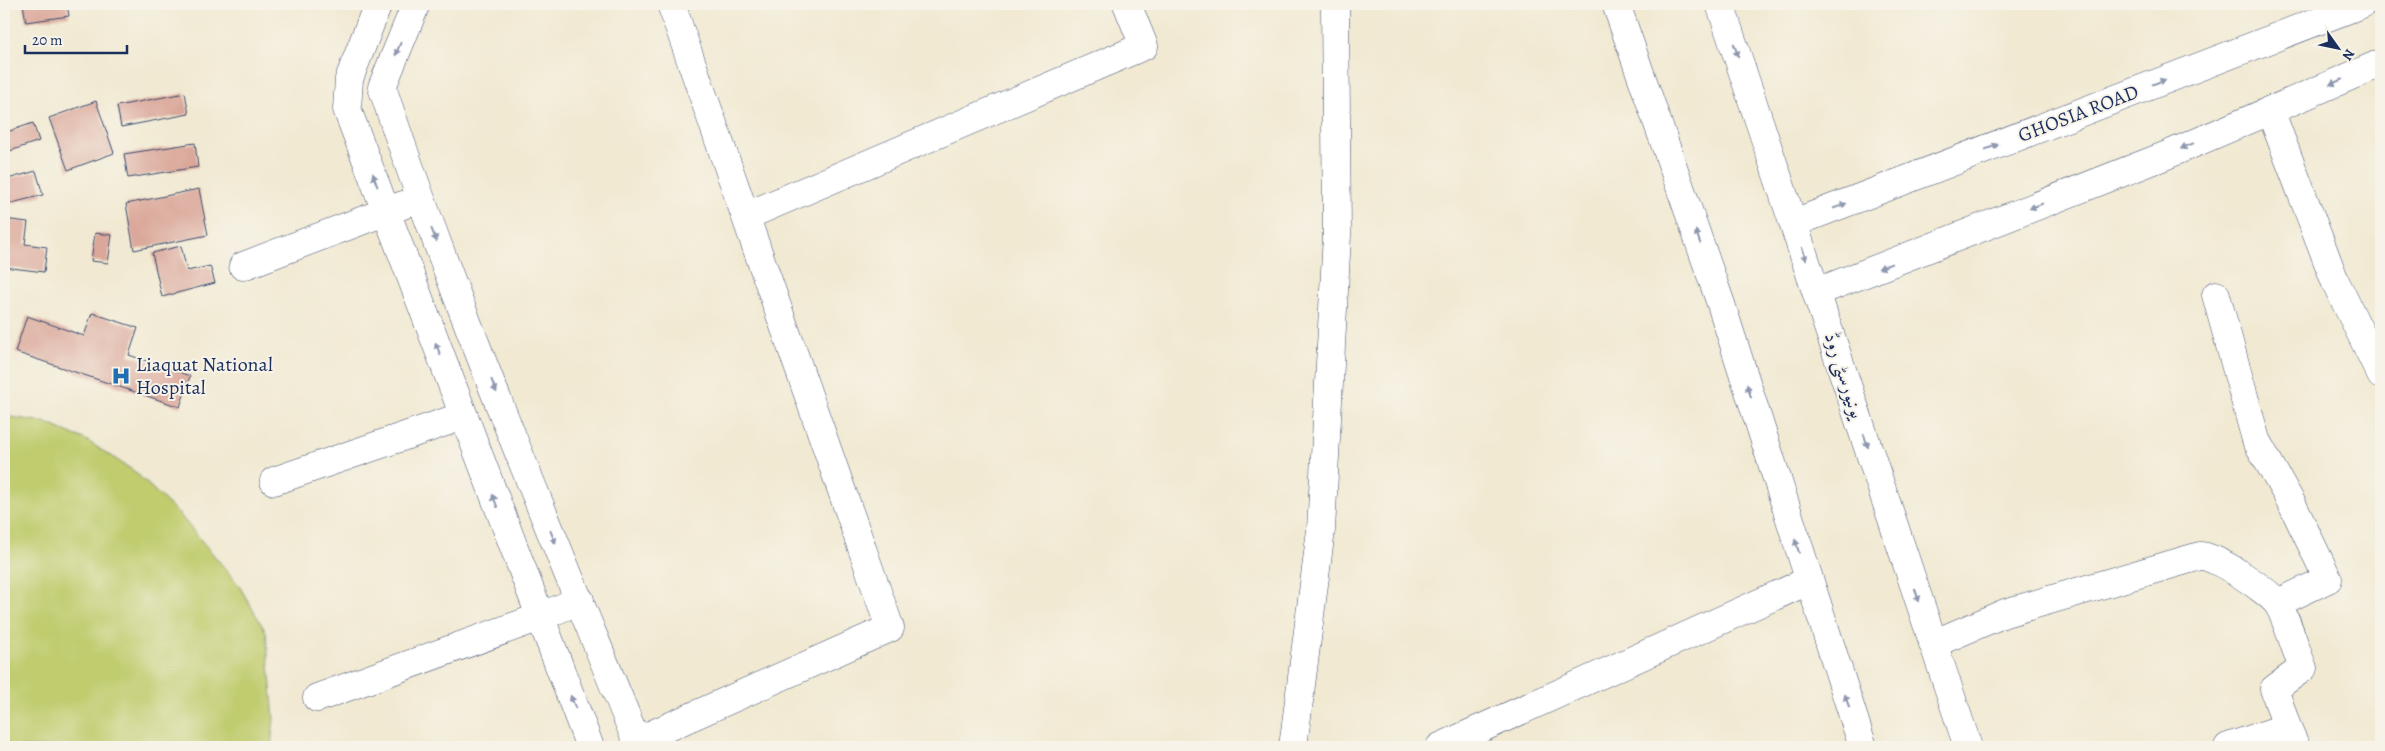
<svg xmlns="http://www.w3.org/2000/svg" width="2385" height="751" viewBox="0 0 2385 751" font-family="Alegreya,Amiri,serif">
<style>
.pitch{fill:#c0cc6e;stroke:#6e7e66}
.building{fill:#daa79a}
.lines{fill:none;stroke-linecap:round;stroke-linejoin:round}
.minor-casing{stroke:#3b4b6f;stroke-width:29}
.major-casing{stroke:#3b4b6f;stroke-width:29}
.minor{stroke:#fff;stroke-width:28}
.major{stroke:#fff;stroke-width:28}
.oneway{fill:#8d97ae}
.labels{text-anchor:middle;stroke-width:4;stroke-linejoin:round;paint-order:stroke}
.street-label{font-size:20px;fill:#1b2f5e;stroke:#f7f3e8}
.poi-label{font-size:20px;fill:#1b2f5e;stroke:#f7f3e8;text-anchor:start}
</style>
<rect width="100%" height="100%" fill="#f7f3e8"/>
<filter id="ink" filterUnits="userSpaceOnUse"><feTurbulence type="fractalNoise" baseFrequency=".02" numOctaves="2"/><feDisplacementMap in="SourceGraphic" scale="10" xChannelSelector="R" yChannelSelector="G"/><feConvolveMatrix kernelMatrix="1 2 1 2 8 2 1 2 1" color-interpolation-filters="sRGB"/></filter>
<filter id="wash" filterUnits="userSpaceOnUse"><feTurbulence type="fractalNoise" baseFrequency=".0096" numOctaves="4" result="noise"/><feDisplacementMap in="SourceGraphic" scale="20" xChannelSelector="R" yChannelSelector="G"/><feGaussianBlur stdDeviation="1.12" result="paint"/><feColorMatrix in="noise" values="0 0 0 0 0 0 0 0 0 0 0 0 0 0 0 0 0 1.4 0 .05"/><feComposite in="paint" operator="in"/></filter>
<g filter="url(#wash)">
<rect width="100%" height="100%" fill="#f1e9d2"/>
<!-- pitch -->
<polygon class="pitch" points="4,416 44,422 86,440 134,471 179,514 238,584 266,632 274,719 271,747 4,747"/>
<g id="blocks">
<!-- building -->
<g class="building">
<polygon points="23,4 67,4 69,16 26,22"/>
<polygon points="185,93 189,114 121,127 117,106"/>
<polygon points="96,101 114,153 68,170 49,118"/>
<polygon points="33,123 39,141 4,153 4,133"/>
<polygon points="195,143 198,167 128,178 124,154"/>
<polygon points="36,171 43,195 4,205 4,180"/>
<polygon points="199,189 208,235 134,250 126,204"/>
<polygon points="4,219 28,222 25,244 47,247 44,272 4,267"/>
<polygon points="95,233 112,235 108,263 91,261"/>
<polygon points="181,246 187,271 210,266 215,283 162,297 152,253"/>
<polygon points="92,313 138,328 129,355 190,376 180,407 15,352 27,316 84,336"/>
</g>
</g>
</g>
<g filter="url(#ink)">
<use href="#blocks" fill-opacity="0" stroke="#3b4b6f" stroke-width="1"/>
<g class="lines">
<!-- minor casing -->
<g class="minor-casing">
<g id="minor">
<polyline points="378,4 349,79 347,109 590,747"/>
<path d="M416 4 382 87C457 311 550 529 639 747"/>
<polyline points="2270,110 2335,281 2381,375"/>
<polyline points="746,216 1144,46 1127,4"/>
<polyline points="243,266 403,205"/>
<polyline points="2216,295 2256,440 2292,504 2328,579 2278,603"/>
<polyline points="274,481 463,416"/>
<path d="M1933 644 2005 613 2200 556C2215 555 2268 591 2277 603 2285 613 2297 654 2303 668L2274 689 2287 727 2296 747"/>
<polyline points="317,698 540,617 580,600"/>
<polyline points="637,741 890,628 671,4"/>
<polyline points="1293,747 1321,530 1337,235 1335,4"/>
<polyline points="1440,747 1808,581"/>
<polyline points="2228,747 2287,727"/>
</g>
</g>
<!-- major casing -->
<g class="major-casing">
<g id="major">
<polyline points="1616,4 1721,304 1863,747"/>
<polyline points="1720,4 1968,747"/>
<polyline points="1794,223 2362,4"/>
<polyline points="1817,292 2167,155 2381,63"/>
</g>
</g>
<!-- minor -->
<use href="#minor" class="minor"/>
<!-- major -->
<use href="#major" class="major"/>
</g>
<!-- one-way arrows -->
<defs><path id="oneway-solid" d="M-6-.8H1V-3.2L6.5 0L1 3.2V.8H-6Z" transform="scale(1.25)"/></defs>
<g class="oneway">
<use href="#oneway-solid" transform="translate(398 49) rotate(112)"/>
<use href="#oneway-solid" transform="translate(1736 50) rotate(71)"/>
<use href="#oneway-solid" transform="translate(2159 82) rotate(-21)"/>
<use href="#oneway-solid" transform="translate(2336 82) rotate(157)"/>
<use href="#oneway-solid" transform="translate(2187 146) rotate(157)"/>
<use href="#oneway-solid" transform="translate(1992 147) rotate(-21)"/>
<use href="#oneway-solid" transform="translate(375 180) rotate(-110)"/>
<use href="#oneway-solid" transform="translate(1840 206) rotate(-21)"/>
<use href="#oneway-solid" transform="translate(2036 206) rotate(159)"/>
<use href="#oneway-solid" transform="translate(434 235) rotate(68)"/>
<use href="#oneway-solid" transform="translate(1698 237) rotate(-109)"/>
<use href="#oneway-solid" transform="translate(1804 254) rotate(72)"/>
<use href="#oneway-solid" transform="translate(1885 266) rotate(159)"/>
<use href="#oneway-solid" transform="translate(438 349) rotate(-111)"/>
<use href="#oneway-solid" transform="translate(494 386) rotate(68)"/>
<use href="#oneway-solid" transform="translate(1749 391) rotate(-107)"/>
<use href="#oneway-solid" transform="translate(1866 441) rotate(72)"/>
<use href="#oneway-solid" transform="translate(495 501) rotate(-111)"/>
<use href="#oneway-solid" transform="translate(553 537) rotate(68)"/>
<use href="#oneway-solid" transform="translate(1797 546) rotate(-107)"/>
<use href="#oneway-solid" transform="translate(1917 595) rotate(72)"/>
<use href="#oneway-solid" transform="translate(1847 701) rotate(-108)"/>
<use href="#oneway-solid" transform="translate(573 702) rotate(-111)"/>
</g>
</g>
<!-- icons -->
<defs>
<g id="hospital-bare" transform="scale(1.5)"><path d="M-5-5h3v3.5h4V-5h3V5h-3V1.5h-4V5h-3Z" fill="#1f6fb2" stroke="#f7f3e8" stroke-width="2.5" paint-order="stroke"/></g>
</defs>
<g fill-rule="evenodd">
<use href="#hospital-bare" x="121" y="376"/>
</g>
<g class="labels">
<!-- street labels -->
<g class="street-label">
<text transform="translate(2078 113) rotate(-21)" y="7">GHOSIA ROAD</text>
<text transform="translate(1845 375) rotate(72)" y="7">یونیورسٹی روڈ</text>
</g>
<!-- poi labels -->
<g class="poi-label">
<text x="136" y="371">Liaquat National<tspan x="136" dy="23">Hospital</tspan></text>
</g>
</g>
<!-- margin -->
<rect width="2385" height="751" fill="none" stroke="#f7f3e8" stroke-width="20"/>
<!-- north arrow -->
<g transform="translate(2338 48) rotate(123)" stroke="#f7f3e8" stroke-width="4" paint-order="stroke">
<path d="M0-4L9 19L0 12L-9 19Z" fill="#1b2f5e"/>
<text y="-8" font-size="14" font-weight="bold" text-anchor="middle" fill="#1b2f5e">N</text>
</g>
<!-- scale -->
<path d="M25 45v8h102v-8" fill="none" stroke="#1b2f5e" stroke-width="2.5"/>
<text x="32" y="45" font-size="15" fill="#1b2f5e" stroke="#f7f3e8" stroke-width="4" paint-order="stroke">20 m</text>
</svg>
